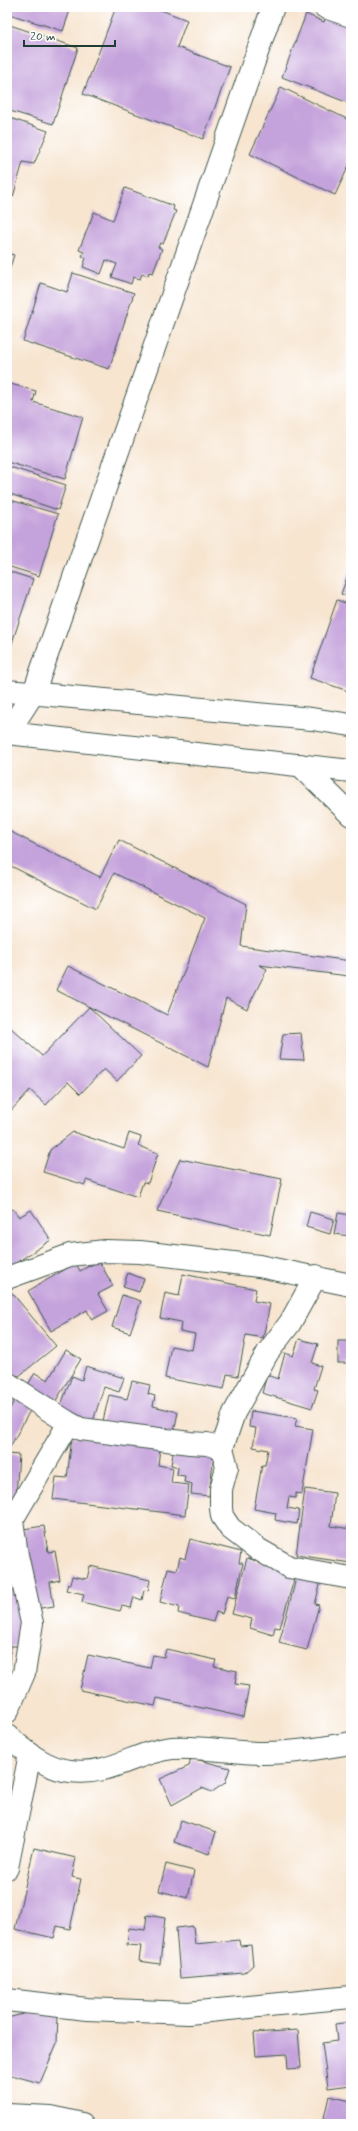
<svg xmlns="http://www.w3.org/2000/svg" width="358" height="2131" viewBox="0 0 358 2131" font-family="Mynerve,sans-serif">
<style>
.building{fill:#c4a2db}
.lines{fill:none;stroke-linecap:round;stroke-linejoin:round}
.minor-casing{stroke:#3f564b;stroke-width:24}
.minor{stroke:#fff;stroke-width:22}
</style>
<rect width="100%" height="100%" fill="#fff"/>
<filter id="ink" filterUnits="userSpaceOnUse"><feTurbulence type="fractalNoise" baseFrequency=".025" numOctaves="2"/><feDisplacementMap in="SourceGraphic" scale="8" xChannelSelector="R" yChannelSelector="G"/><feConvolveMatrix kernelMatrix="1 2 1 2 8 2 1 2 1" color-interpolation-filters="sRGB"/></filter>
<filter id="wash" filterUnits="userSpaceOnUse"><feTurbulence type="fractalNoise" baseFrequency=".012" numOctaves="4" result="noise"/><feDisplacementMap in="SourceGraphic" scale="16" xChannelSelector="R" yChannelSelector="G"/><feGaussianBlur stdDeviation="0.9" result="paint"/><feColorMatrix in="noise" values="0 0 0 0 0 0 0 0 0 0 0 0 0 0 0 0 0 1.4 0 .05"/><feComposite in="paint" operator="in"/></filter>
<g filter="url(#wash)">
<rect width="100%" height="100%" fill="#f7e5d0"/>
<g id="blocks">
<!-- building -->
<g class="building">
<polygon points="12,7 71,7 63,31 9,14"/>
<polygon points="116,7 153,7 187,20 177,47 230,67 203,139 83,94"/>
<polygon points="306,14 324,22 327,15 351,24 351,104 282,77"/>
<polygon points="7,24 78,48 53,124 7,110"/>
<polygon points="281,87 351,121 351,161 335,195 250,154"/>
<polygon points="7,117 48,131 34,164 23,162 13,197 7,195"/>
<polygon points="125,188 174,206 173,210 176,211 163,244 160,243 158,247 162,249 153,273 149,272 148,276 142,274 140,279 133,277 131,284 112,277 117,264 114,263 106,260 101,274 83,267 86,258 82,256 84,252 79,250 94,212 113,220"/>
<polygon points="7,253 14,255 7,277"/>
<polygon points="73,273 134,293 109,369 23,341 41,283 67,292"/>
<polygon points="7,383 36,391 33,402 83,417 65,479 7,462"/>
<polygon points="7,466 66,485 58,510 7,493"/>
<polygon points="7,499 58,514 39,576 7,566"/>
<polygon points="351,566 351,597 341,594"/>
<polygon points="7,571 33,579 7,658"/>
<polygon points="337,600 351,605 351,692 310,678"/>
<polygon points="7,830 100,877 119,840 246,904 241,946 351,961 351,973 349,976 259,965 267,969 247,1009 226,998 208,1067 56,990 68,966 167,1015 205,918 114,873 96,909 7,864"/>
<polygon points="89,1007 141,1056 117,1081 104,1069 80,1094 68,1082 46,1105 30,1090 7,1115 7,1031 10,1027 42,1056"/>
<polygon points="301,1033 304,1060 279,1059 283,1034"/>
<polygon points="73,1132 124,1149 129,1133 141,1137 138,1146 158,1153 148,1183 143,1182 138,1197 86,1180 85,1185 43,1172 50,1150"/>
<polygon points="180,1159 282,1179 270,1235 157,1211"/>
<polygon points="13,1209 19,1217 31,1210 51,1240 8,1268 7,1212"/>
<polygon points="310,1212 334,1219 330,1234 306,1227"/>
<polygon points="338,1213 351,1215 351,1236 334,1234"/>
<polygon points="99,1261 113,1286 98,1294 108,1311 92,1320 87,1310 51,1331 28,1291 76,1263 80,1271"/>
<polygon points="128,1273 144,1279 139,1292 123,1287"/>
<polygon points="183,1274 256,1289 254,1301 270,1304 263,1338 246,1335 238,1376 227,1374 224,1389 165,1378 171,1346 192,1350 195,1334 180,1331 181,1322 160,1318 165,1293 179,1296"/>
<polygon points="8,1288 56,1346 19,1376 7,1373"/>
<polygon points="122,1295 141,1301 130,1333 112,1327"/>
<polygon points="299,1339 318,1344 312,1363 321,1366 314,1389 318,1390 312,1408 262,1393 267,1375 278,1379 285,1353 293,1356"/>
<rect x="338" y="1341" width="13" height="22"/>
<polygon points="66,1350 81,1359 54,1404 26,1388 35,1373 48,1380"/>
<polygon points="86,1366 124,1378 119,1392 104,1387 93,1421 59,1410 72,1376 82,1380"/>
<polygon points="132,1381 150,1385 148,1394 155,1396 153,1406 178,1412 173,1437 103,1421 109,1395 127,1399"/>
<polygon points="7,1392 13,1396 7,1407"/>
<polygon points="17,1396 33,1405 9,1449 7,1448 7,1414"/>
<polygon points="251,1411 297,1418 295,1426 313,1429 302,1494 296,1493 296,1498 289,1497 287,1508 299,1510 297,1524 275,1520 276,1513 254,1509 262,1465 265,1465 268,1450 253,1447 256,1428 249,1427"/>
<polygon points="72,1437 161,1440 158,1465 173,1468 171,1483 189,1485 185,1515 53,1499 56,1477 67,1478"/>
<polygon points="174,1448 214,1453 209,1496 191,1494 192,1484 184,1482 185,1476 177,1475 178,1467 171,1465"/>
<polygon points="7,1454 19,1455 15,1508 7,1507"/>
<polygon points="305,1489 335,1493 331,1526 351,1529 351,1563 296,1555"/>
<polygon points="44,1526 48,1552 55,1551 60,1580 50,1582 54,1606 35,1609 23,1529"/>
<polygon points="190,1539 241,1552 239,1563 243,1563 235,1598 227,1596 222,1614 216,1612 213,1622 178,1613 179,1607 160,1602 168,1568 177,1570 180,1557 185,1559"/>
<polygon points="247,1558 296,1572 280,1628 275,1627 273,1635 250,1628 252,1619 232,1614"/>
<polygon points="90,1566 150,1580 148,1591 144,1590 142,1600 134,1597 131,1608 122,1606 120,1611 82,1602 84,1594 66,1590 68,1584 70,1585 72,1576 87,1579"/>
<polygon points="7,1573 11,1573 10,1586 22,1586 20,1646 11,1646 10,1665 7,1665"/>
<polygon points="297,1575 321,1581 315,1604 319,1605 307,1650 279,1643"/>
<polygon points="166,1649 216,1660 214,1666 237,1671 235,1684 249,1686 243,1717 157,1698 155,1706 80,1690 88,1655 150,1668 153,1655 164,1657"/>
<polygon points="191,1758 230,1768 225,1783 212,1792 202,1788 172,1805 160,1779 189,1766"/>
<polygon points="181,1820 216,1832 209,1854 174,1842"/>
<polygon points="34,1848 76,1858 72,1877 81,1879 70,1929 57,1926 54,1938 15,1929"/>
<polygon points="166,1864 194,1871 188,1898 159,1891"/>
<polygon points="147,1915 165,1918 160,1964 139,1961 141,1946 127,1945 129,1928 145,1930"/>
<polygon points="193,1926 195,1944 239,1940 240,1946 251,1945 253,1965 244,1973 180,1978 176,1928"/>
<polygon points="27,2013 58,2015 57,2043 40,2083 7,2074 7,2018"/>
<polygon points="351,2022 351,2085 328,2088 322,2043 337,2041 335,2024"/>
<polygon points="298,2030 301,2068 288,2069 287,2054 256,2056 254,2033"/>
<polygon points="329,2096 351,2101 351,2124 323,2122"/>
</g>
</g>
</g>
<g filter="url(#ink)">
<use href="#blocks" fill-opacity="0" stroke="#3f564b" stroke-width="1"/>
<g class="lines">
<!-- minor casing -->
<g class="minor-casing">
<g id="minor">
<polyline points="325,7 351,16"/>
<polyline points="7,691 312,719 351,725"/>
<polyline points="7,733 351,771"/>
<polyline points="7,734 34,692 273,7"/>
<polyline points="300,765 351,815"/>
<polyline points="7,1278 70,1255 105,1251 140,1252 259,1266 351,1285"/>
<polyline points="7,1383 69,1423"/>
<polyline points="222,1448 234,1413 268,1352 290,1323 316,1276"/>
<polyline points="7,1712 24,1673 32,1623 17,1555 12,1520 69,1423 81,1429 190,1443 207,1444 222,1448 227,1467 221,1489 221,1508 222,1516 230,1528 256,1548 289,1567 351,1578"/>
<path d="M7 1736C26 1751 44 1768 70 1771 112 1776 134 1752 172 1748 203 1746 233 1753 263 1753 293 1753 322 1748 351 1743"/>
<polyline points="7,1868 30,1754"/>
<polyline points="7,2000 87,2009 188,2013 351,1997"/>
<polyline points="7,2115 51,2117 82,2124"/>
</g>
</g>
<!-- minor -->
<use href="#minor" class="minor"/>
</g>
</g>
<!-- margin -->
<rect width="358" height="2131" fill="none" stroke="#fff" stroke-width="24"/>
<!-- scale -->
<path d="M24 40v6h91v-6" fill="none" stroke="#1f3d34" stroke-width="2"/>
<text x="30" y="40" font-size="12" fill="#1f3d34" stroke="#ffffff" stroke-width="3" paint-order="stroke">20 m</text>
</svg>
